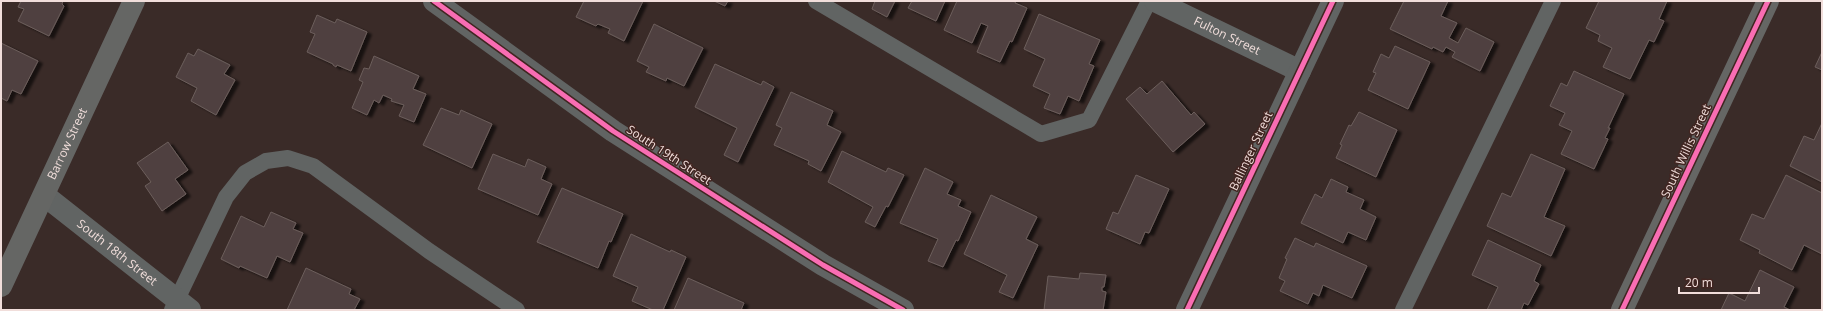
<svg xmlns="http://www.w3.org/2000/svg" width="1823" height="311" viewBox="0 0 1823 311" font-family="'Open Sans',sans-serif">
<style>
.building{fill:#4f413f;stroke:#6c5e5c;filter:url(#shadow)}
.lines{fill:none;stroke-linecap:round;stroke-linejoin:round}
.lane{stroke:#616463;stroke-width:16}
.street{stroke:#616463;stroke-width:22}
.secondary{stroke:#656664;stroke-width:22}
.cycleway-casing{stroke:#412521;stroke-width:8}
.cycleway{stroke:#f96db3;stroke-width:5}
.labels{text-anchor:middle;stroke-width:3;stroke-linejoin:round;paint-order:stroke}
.street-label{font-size:12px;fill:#f1dedb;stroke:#412521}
</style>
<defs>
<filter id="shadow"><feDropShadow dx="4.5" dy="2.5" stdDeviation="1" flood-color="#0009"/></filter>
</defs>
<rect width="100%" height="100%" fill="#3a2b28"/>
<!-- building -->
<g class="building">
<polygon points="21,1 63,1 62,4 64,6 49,36 18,21 24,9 18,7"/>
<polygon points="584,1 643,1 624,41 608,33 610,29 598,24 596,26 576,17"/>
<polygon points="714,1 728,1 725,6"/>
<polygon points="875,1 895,1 887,17 872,9"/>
<polygon points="912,1 945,1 936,21 908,8"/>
<polygon points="957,1 1016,1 1015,3 1027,8 1012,42 1010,41 1000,62 977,52 988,26 981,23 972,43 944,30"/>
<polygon points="1404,1 1448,1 1441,16 1457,23 1449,38 1458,43 1466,28 1494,42 1480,71 1452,57 1455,52 1446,47 1443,52 1433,47 1432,49 1390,29"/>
<polygon points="1599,1 1667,1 1659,19 1664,21 1654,42 1649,40 1630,79 1603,67 1612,48 1598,41 1600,35 1586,28"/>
<polygon points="1039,14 1100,40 1089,64 1094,66 1079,101 1068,96 1060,114 1044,108 1050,94 1033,86 1045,59 1024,49"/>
<polygon points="317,15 335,23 337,19 367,32 351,71 337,65 336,67 333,65 333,64 307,52 315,34 310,32"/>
<polygon points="654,24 703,48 684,86 667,78 666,81 646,72 649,67 637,61"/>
<polygon points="1,43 38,61 21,94 12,90 7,101 1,98"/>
<polygon points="1395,46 1430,62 1408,109 1368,90 1376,73 1373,72 1381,54 1389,58"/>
<polygon points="198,49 230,65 224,74 235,80 216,115 191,101 197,88 176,77 188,53 194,56"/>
<polygon points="1822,52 1822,70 1815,67"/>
<polygon points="374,56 419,76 413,89 426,94 414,122 399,116 404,105 391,101 392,99 383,95 379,103 374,100 367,115 352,108 363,82 359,80 364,68 369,69"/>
<polygon points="715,64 761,85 763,81 774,87 738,162 724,155 737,128 695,107"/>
<polygon points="1574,71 1624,94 1608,128 1610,128 1605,138 1608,139 1594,169 1561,154 1572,131 1559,125 1565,113 1550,106 1561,83 1567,86"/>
<polygon points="1162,81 1191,115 1194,112 1205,124 1173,152 1126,99 1140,87 1147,94"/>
<polygon points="791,92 833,111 827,125 841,132 821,171 808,164 809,161 774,145 782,128 776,125"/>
<polygon points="441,108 459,115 461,110 492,124 472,168 423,145"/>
<polygon points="1359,112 1397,130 1376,177 1336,158 1342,145 1340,144 1349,125 1351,126"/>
<polygon points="1822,123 1822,182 1790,166 1804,136 1814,140"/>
<polygon points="168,142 188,170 175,179 186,194 162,211 145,186 151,182 137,163"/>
<polygon points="842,151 886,172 888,168 904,175 888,207 886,206 875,227 865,222 873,207 828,182"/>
<polygon points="493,154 525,167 528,159 546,167 541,179 552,184 538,215 478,189"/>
<polygon points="1531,154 1565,169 1544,217 1565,226 1551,256 1487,226 1502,193 1511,197"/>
<polygon points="925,168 953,182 947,194 961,200 958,206 971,212 958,241 956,240 943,267 928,261 938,239 900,223"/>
<polygon points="1136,175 1169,189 1149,233 1145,232 1140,244 1106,229 1113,212 1118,214"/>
<polygon points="1786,175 1822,193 1822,254 1804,245 1792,270 1759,253 1760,250 1740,240 1752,214 1764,219"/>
<polygon points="1331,179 1348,187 1346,192 1364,200 1360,209 1376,217 1366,240 1348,232 1343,243 1301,223 1315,194 1322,198"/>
<polygon points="562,188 623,214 611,242 609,241 598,268 537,242"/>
<polygon points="991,195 1037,217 1026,239 1038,245 1013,298 999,292 1007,275 964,254"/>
<polygon points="271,212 296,223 293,229 303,233 290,262 277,256 267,278 240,266 239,268 221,259 241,216 264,227"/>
<polygon points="631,234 670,252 671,250 686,257 663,310 653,310 632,301 638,287 613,276"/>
<polygon points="1295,238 1314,247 1316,243 1367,266 1352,298 1323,285 1319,296 1313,293 1308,304 1280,291 1285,281 1279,278 1287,259 1285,258"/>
<polygon points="1488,240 1541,265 1534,281 1539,284 1528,305 1524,303 1521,310 1487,310 1498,287 1472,275"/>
<polygon points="306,268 351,289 349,294 360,299 354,310 287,310"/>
<polygon points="1760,270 1794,287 1784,307 1790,310 1721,310 1729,293 1745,301"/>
<polygon points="1080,273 1106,275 1104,287 1102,287 1102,291 1106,292 1103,310 1044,310 1048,276 1079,279"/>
<polygon points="688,278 744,303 741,310 674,310"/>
</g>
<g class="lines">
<!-- lane -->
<g class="lane">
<polyline points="816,1 1041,134 1089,120 1149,1"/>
<polyline points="172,310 226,197 245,173 266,161 288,158 313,166 429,251 517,310"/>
<polyline points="1403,310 1553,1"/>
</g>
<!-- street -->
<g class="street">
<polyline points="434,1 613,131 823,265 903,310"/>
<path id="s1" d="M1155 1 1300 71"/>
<path id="s2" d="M44 195 190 310"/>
<polyline points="1187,310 1333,1"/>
</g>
<!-- secondary -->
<g class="secondary">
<path id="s3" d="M1 286 134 1"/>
<polyline points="1622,310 1768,1"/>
</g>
<!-- cycleway casing -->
<g class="cycleway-casing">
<g id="cycleway">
<polyline points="434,1 613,131 823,265 903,310"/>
<polyline points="1187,310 1333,1"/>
<polyline points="1622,310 1768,1"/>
</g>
</g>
<!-- cycleway -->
<use href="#cycleway" class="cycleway"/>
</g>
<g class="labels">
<!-- street labels -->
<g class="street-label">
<text dy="4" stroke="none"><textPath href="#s1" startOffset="80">Fulton Street</textPath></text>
<text dy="4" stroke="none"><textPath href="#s3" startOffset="157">Barrow Street</textPath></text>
<text transform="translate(1251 151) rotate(-65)" y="4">Ballinger Street</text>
<text transform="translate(1686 151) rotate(-65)" y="4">South Willis Street</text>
<text transform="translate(669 155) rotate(33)" y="4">South 19th Street</text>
<text dy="4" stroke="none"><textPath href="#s2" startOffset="93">South 18th Street</textPath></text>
</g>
</g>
<!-- border -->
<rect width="1823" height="311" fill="none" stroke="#f1dedb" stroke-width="4"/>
<!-- scale -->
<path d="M1679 287v6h80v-6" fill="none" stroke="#f1dedb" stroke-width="2"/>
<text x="1685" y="287" font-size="12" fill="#f1dedb" stroke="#412521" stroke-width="3" paint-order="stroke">20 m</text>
</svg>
